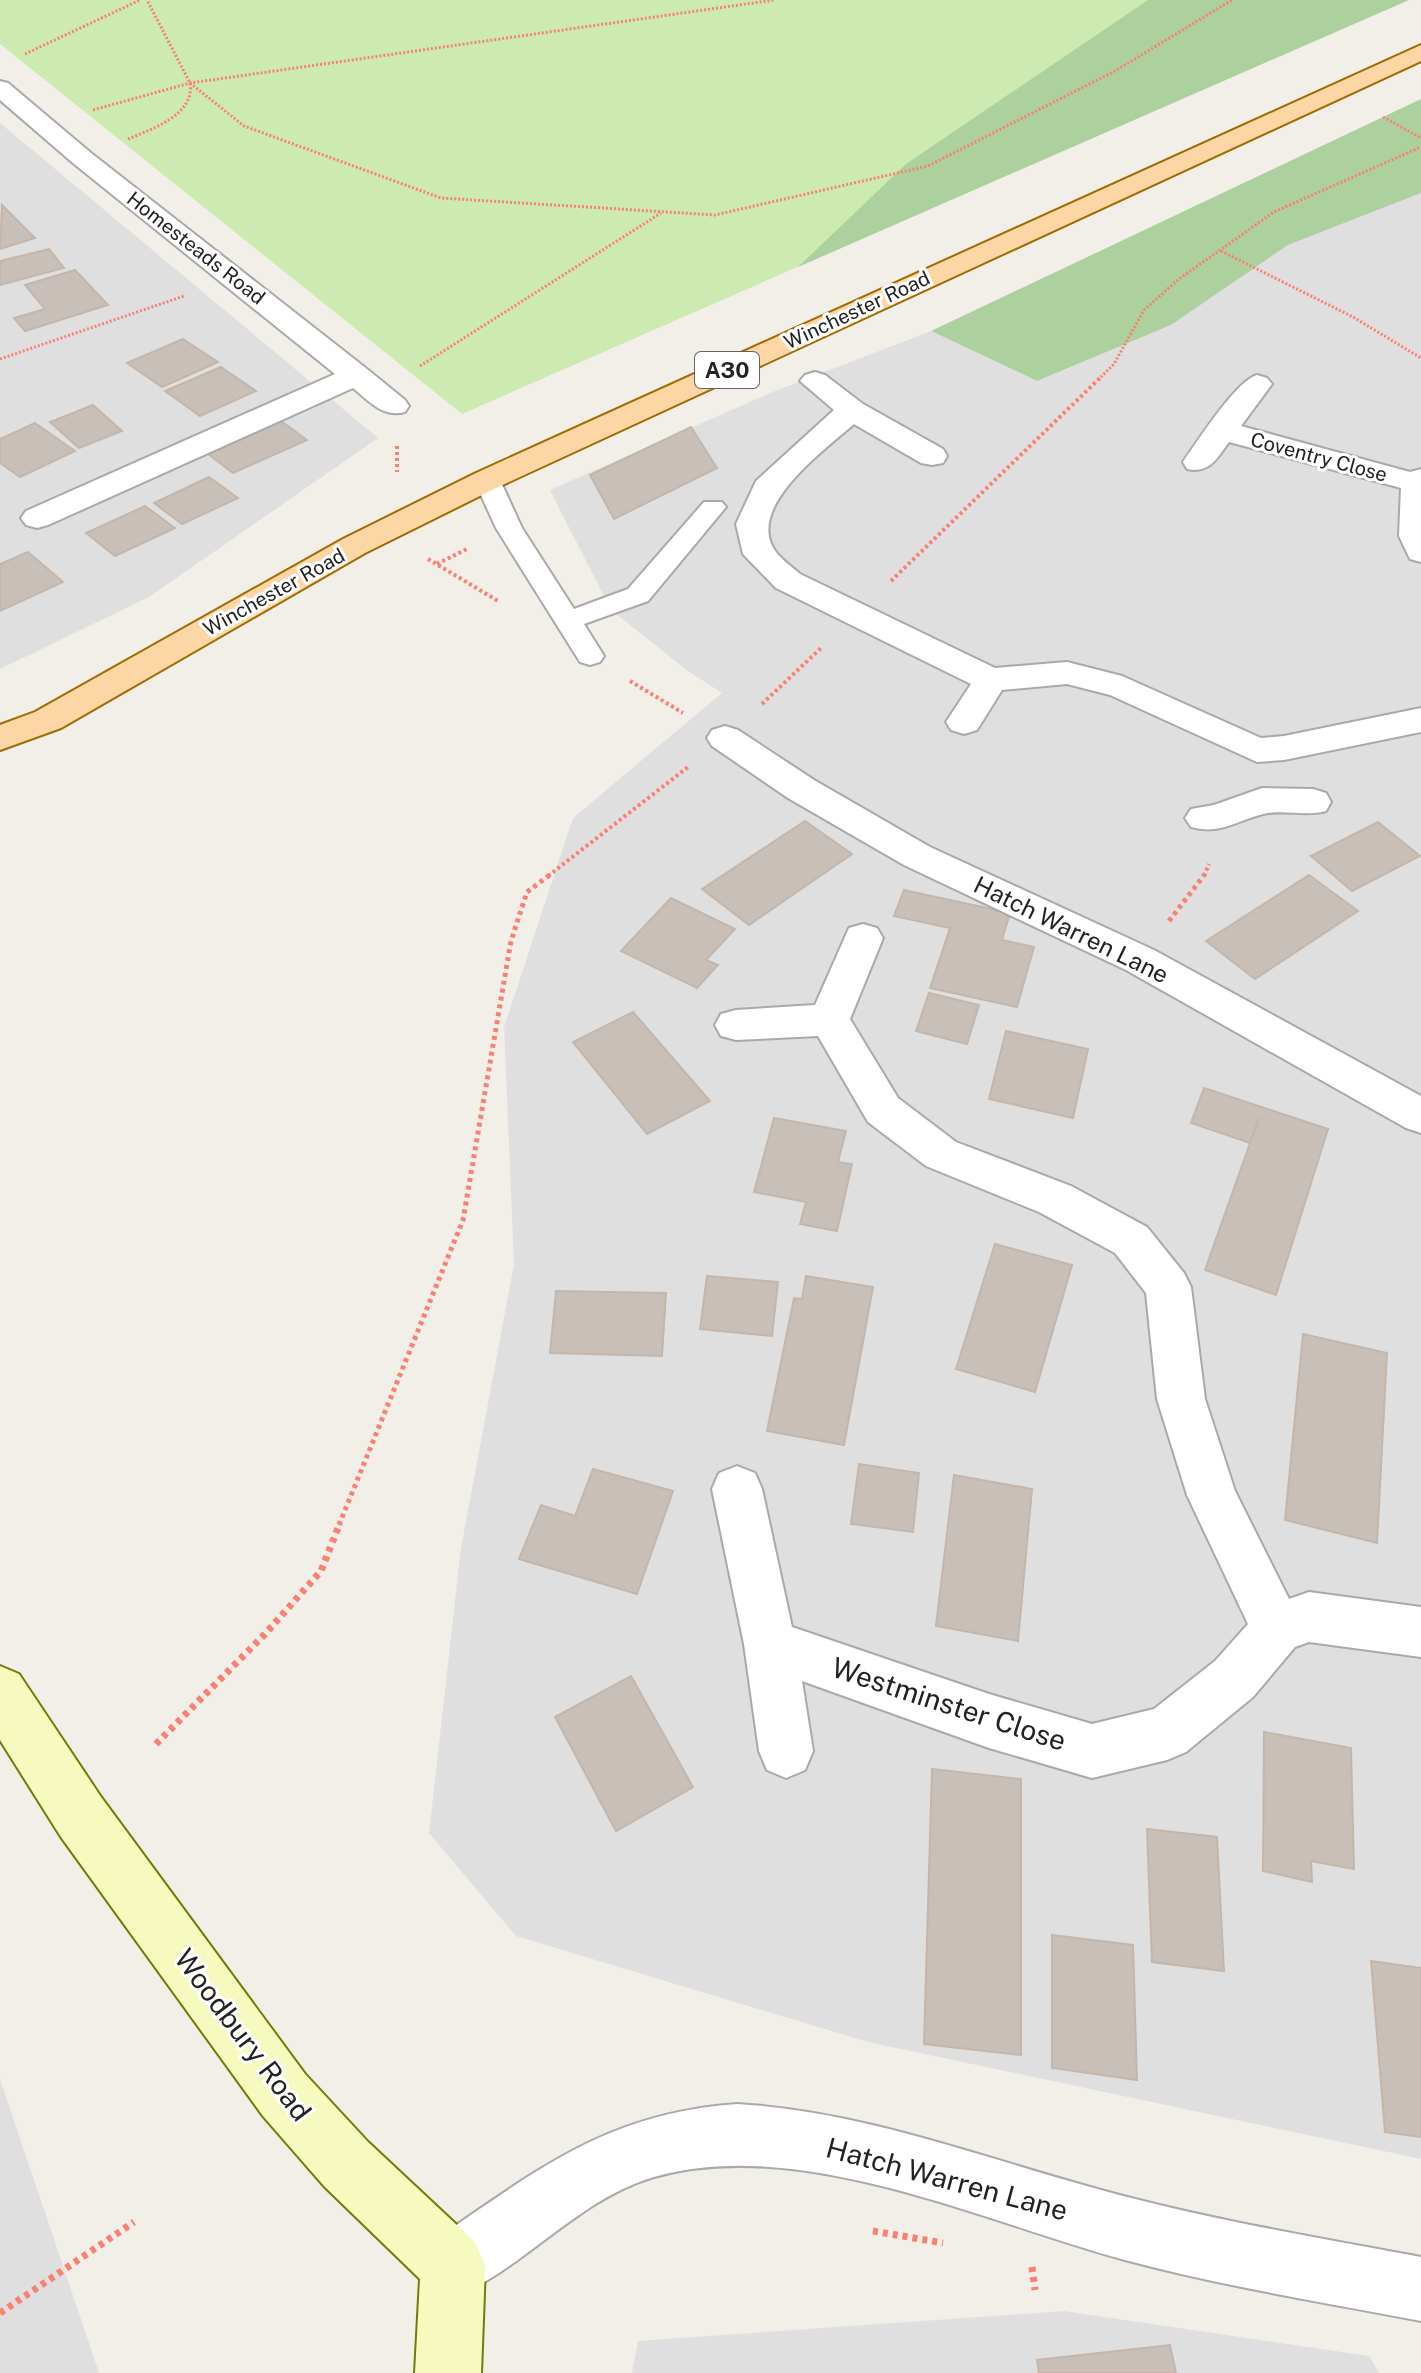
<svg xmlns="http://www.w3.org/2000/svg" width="1421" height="2373" viewBox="0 0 1421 2373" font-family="'Public Sans',sans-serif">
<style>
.residential{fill:#e0dfdf}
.grass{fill:#cdebb0}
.forest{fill:#add19e}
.building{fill:#c7bfb8;stroke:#c4b6ab;stroke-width:2}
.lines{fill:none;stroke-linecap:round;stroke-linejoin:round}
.lane-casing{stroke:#a9a9a9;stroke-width:4}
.street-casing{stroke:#a9a9a9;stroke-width:4}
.secondary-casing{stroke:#707d05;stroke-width:4}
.primary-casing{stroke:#a06b00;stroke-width:4}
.path-far3{stroke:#fa8072;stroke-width:3;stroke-dasharray:2 2;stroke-linecap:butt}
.path-far2{stroke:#fa8072;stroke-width:4;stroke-dasharray:3 3;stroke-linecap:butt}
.path-far1{stroke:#fa8072;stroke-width:5;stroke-dasharray:4 4;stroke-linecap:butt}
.path{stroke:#fa8072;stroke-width:7;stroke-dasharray:5 5;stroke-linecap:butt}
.lane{fill:#fff;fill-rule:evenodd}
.street{fill:#fff;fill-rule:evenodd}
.secondary{fill:#f7fabf;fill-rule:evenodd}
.primary{fill:#fcd6a4;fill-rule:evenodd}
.labels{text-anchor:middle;stroke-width:6;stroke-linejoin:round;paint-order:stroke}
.far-street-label{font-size:20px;fill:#222;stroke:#fff}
.shield{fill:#fff;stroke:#646464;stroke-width:2}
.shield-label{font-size:22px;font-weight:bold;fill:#222}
.street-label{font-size:24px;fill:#222;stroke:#fff}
.near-street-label{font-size:28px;fill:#222;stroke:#fff}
</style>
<rect width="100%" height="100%" fill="#f2efe9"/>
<!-- residential -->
<g class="residential">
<polygon points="0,123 378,438 149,597 0,669"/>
<polygon points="1421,193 1421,2159 868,2042 516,1936 429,1833 461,1548 514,1264 504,1027 573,818 722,693 688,671 611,610 550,490 770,393 931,331 1037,381 1171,325 1288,245"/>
<polygon points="0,2079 99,2373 0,2373"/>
<polygon points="1064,2311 1369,2356 1379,2373 632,2373 638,2341"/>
</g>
<!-- grass -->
<polygon class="grass" points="0,0 1358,0 1368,17 462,414 0,44"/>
<!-- forest -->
<g class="forest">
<polygon points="1148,0 1409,0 798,267 906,164"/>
<polygon points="1421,99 1421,193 1288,245 1171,325 1037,381 931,331"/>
</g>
<!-- building -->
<g class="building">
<polygon points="2,205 35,238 0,249"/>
<polygon points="49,249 64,268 0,285 0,261"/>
<polygon points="75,270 108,305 25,331 14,318 45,309 25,285"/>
<polygon points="183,339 218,362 162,387 127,363"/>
<polygon points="221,367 256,391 200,416 165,391"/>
<polygon points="93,405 122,431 79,448 50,422"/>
<polygon points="277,418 307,440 233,473 203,450"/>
<polygon points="35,423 75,451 20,477 0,463 0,439"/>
<polygon points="691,427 717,468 614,519 590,475"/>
<polygon points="209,477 238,498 182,524 154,503"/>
<polygon points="145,506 175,528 115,556 86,533"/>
<polygon points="28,552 63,582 0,611 0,564"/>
<polygon points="805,821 852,854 749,925 702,889"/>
<polygon points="1378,822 1420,856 1352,891 1311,856"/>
<polygon points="1309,875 1358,911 1255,979 1206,941"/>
<polygon points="904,890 1010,913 1002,940 1034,947 1017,1007 930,988 950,928 894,916"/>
<polygon points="671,898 735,929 706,960 718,965 697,988 621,951"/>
<polygon points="929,993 979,1005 967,1044 916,1031"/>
<polygon points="633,1012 710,1101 647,1134 573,1042"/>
<polygon points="1006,1031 1088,1049 1073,1118 989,1099"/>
<polygon points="1204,1088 1328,1129 1276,1295 1205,1270 1259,1118 1250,1143 1191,1123"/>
<polygon points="774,1118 846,1131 838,1162 852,1164 837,1231 800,1224 806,1202 754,1192"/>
<polygon points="995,1244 1072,1265 1035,1392 956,1369"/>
<polygon points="707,1276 778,1282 772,1336 700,1329"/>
<polygon points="806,1276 873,1287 844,1445 767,1431 794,1298 802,1299"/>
<polygon points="556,1291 666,1293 662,1356 550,1353"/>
<polygon points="1303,1334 1387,1353 1377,1543 1285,1520"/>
<polygon points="859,1464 919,1473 913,1532 851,1524"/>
<polygon points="593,1469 673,1491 637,1594 519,1559 541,1505 575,1516"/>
<polygon points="954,1475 1032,1489 1018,1641 936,1626"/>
<polygon points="631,1676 693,1787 616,1831 555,1717"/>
<polygon points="1264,1732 1351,1748 1354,1869 1311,1861 1312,1882 1263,1871"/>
<polygon points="932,1769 1021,1779 1021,2055 924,2044"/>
<polygon points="1147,1829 1217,1837 1224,1971 1152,1962"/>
<polygon points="1052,1935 1133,1945 1137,2080 1052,2068"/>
<polygon points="1371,1961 1421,1968 1421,2137 1385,2132"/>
<polygon points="1170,2345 1176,2373 1039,2373 1037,2360"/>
</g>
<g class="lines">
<!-- lane casing -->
<g class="lane-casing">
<polygon id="lane" points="487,472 496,475 500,480 522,528 574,609 628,589 704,502 722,502 726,507 648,601 584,624 604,656 600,662 590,665 580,662 496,528 474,480 478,475"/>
</g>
<!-- street casing -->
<g class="street-casing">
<g id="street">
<path d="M0 81 8 83 91 153 367 369 405 400 409 406 405 412C383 418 369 401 353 388L48 525 37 528 26 525 21 518 26 511 335 374 73 163 0 100Z"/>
<path d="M815 372 825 375 863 404 943 449 947 456 943 463 932 465 921 463 854 424C826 449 743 508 776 552 782 560 792 567 800 574L995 668 1067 662 1122 676 1261 738 1284 736 1421 708V732L1284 760 1257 762 1110 695 1067 684 1002 690 977 730 964 734 951 730 946 722 971 684 776 588 743 554 736 524 756 481 834 410 800 381 805 375Z"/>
<path d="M1257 375 1267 378 1272 384 1241 426 1410 472 1421 469V562L1410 559 1399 536 1401 488 1229 442C1217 458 1210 474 1187 469L1183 462C1197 442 1236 381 1257 375Z"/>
<polygon points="725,726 738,730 814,780 930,847 1154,950 1421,1096 1421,1133 1406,1128 1126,970 904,865 788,798 712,746 707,738 712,730"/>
<path d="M1262 788 1313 789 1326 793 1331 802 1326 811C1305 817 1284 809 1263 814 1236 821 1220 835 1191 827L1185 818 1191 809 1214 805Z"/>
<polygon points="863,924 877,928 883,938 850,1019 898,1098 956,1142 1071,1186 1147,1227 1184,1273 1191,1287 1205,1399 1235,1491 1289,1599 1309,1592 1421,1607 1421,1657 1309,1642 1295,1647 1253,1697 1186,1752 1167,1760 1092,1778 989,1748 802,1681 813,1751 805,1770 786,1778 767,1770 759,1751 744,1644 712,1489 719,1473 737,1466 755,1473 762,1489 792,1627 989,1694 1092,1724 1154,1709 1215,1661 1248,1624 1187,1495 1157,1399 1146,1293 1115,1253 1039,1212 926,1166 868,1122 818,1036 736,1040 721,1036 715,1025 721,1014 736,1010 815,1005 849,928"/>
<path d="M737 2104C863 2111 980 2157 1101 2190 1206 2219 1314 2237 1421 2257V2321C1322 2302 1222 2286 1125 2260 985 2222 799 2135 654 2177 578 2199 525 2268 453 2298L430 2289 421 2266 430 2243C535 2172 605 2113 737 2104Z"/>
</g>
</g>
<!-- secondary casing -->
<g class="secondary-casing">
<polygon id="secondary" points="0,1666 19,1674 101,1797 305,2074 368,2142 476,2243 485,2266 481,2373 415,2373 420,2279 324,2186 263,2116 61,1837 0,1740"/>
</g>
<!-- primary casing -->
<g class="primary-casing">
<polygon id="primary" points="1421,45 1421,61 498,487 365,553 61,728 0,750 0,725 35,712 343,539 476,473"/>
</g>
<!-- path-far3 -->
<g class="path-far3">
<polyline points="25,54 140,0"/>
<polyline points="190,83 244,126 441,198 715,215 928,166 1115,71 1232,0"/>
<polyline points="93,110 190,83 774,0"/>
<polyline points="1383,117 1421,138"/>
<path d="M128 139C152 129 195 115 190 83L147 0"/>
<polyline points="1221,251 1353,317 1421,358"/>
<polyline points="0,359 184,296"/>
<polyline points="420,366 661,213"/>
<polyline points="1098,380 1114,364 1144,310 1179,279 1274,212 1421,147"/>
</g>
<!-- path-far2 -->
<g class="path-far2">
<polyline points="397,446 397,472"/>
<polyline points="428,559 498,601"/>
<polyline points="437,564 469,548"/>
<polyline points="891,581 1100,378"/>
<polyline points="630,681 683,713"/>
<polyline points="762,704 822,647"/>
<polyline points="548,876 688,767"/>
<polyline points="1204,876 1209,864"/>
</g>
<!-- path-far1 -->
<g class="path-far1">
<polyline points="1169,921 1205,874"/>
<polyline points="339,1525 463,1220 511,941 527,892 551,874"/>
</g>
<!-- path -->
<g class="path">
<polyline points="156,1744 265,1634 321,1571 340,1523"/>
<polyline points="873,2231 943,2243"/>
<polyline points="1032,2267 1035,2290"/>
<polyline points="0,2313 134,2222"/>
</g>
<!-- lane -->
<use href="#lane" class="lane"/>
<!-- street -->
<use href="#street" class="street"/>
<!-- secondary -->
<use href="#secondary" class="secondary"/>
<!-- primary -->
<use href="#primary" class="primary"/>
</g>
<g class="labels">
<!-- far-street labels -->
<g class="far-street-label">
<text transform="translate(196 248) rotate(38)" y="7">Homesteads Road</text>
<text transform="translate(857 310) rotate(-25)" y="7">Winchester Road</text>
<text transform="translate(1319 457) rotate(15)" y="7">Coventry Close</text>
<text transform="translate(274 592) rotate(-29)" y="7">Winchester Road</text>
</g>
<!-- shield labels -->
<rect class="shield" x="695" y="352" width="64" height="36" rx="6"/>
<g class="shield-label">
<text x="727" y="378">A30</text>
</g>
<!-- street labels -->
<g class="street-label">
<text transform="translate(1071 930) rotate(26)" y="8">Hatch Warren Lane</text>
</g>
<!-- near-street labels -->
<g class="near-street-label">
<text transform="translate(949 1704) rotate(18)" y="10">Westminster Close</text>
<text transform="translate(243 2035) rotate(53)" y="10">Woodbury Road</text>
<text transform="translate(947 2179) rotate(15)" y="10">Hatch Warren Lane</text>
</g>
</g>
</svg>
